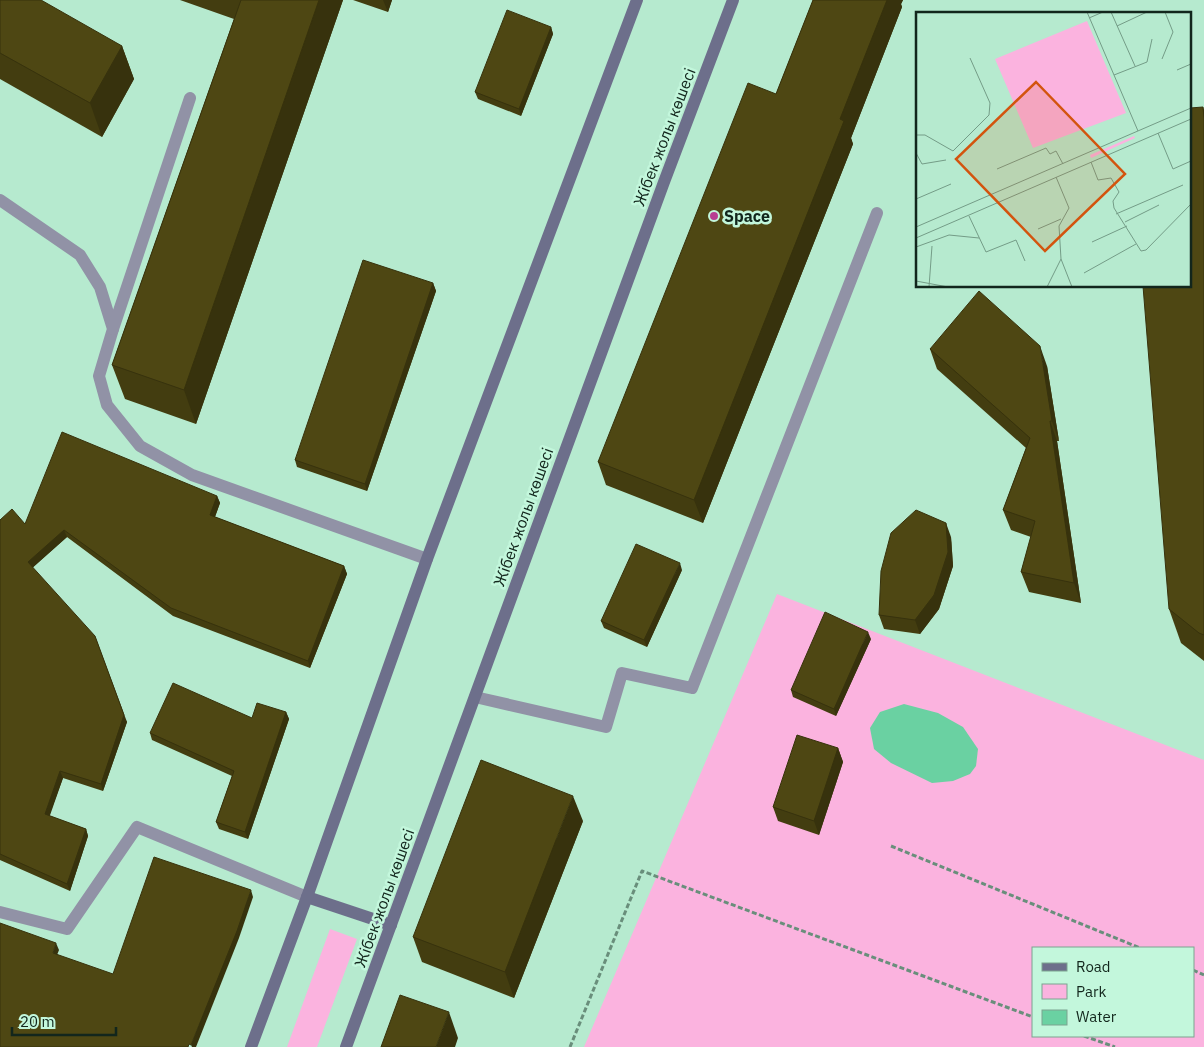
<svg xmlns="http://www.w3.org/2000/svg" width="1204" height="1047" viewBox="0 0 1204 1047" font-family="'IBM Plex Sans',sans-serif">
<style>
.green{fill:#fbb3df;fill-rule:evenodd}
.water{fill:#6ad1a2}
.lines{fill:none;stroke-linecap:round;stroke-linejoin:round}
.path{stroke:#698e7b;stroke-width:3;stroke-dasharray:5 2.5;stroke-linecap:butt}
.service{stroke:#9192a6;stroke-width:12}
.secondary{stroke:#6d6f8b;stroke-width:12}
.wall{fill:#433d10}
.shaded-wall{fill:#37320d}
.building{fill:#4e4713;stroke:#37320d}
.poi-dot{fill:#b73e92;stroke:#c3f7dc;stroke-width:2}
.labels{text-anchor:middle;stroke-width:5;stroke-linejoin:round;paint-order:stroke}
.street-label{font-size:16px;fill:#12261c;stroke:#c3f7dc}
.poi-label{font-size:16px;font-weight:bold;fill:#12261c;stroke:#c3f7dc;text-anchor:start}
.inset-road{fill:none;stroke:#749c87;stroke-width:1}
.view{fill:#d3540e;fill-opacity:0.15;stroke:#d3540e;stroke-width:2.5}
.inset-edge{fill:none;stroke:#12261c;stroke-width:2.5}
</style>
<rect width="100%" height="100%" fill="#b6eacf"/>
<!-- green -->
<g class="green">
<path d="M777 594 1204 760V1047H584ZM1033 948H1193V1036H1033Z"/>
<polygon points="330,929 357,939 317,1047 287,1047"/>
</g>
<!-- water -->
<polygon class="water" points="904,704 938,713 963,727 978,749 976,766 970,774 953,781 932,783 891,763 874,749 870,728 880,712"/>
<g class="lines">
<!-- path -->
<g class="path">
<polyline points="891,846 1140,948"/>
<polyline points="1193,970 1204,975"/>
<polyline points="1084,1036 1115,1047"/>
<polyline points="570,1047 642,871 1033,1017"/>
</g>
<!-- service -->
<g class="service">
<polyline points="0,200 80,255 100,287 113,329 99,376 107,405 140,446 192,475 427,559"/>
<polyline points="113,329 190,98"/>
<polyline points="475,697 606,727 622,673 692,688 877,213"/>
<polyline points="0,912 67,929 137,827 307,897"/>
</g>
<!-- secondary -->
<g class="secondary">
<polyline points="307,897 391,925"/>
<polyline points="251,1047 307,897 427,559 637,0"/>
<polyline points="346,1047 664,182 733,0"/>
</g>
</g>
<!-- wall -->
<g class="wall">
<polygon points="0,0 122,46 134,79 102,137 0,79"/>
<polygon points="180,0 343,0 196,424 125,399 112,365 234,19"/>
<polygon points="353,0 392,0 388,12"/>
<polygon points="813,0 903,0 901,4 902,7 851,138 853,144 703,523 606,485 598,462 776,94"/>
<polygon points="551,27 553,34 521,116 478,99 475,92"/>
<polygon points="1203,107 1204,110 1204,661 1181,643 1169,609"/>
<polygon points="433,283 436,291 367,491 297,467 295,460"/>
<polygon points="930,349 1047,366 1059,441 1057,441 1081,603 1029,592 1021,572 1031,537 1011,530 1003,510 1026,448 937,369"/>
<polygon points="217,496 220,503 215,517 344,566 347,574 310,668 173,616 67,537 32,568 127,722 103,791 63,778 49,816 86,829 88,836 70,891 0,860 0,520 25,524"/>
<polygon points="951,537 953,566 939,609 920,634 884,629 879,615"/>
<polygon points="682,570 647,647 604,628 601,621"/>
<polygon points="871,639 836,716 793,697 791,690"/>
<polygon points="286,712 289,719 248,839 219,829 216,822 232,776 152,740 150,733 252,718"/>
<polygon points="838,748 843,762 819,835 778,821 773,807"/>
<polygon points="583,821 514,998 422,962 413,937"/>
</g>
<!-- shaded-wall -->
<g class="shaded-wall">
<polygon points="319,0 343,0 196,424 184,390"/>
<polygon points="383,0 392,0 388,12"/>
<polygon points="887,0 903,0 901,4 902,7 851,138 853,144 703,523 694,500 840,119"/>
<polygon points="551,27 553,34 521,116 519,109"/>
<polygon points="122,46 134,79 102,137 90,103"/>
<polygon points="433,283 436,291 367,491 365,484"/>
<polygon points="1040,346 1047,366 1059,441 1052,421"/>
<polygon points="1050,421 1057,441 1081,603 1074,583"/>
<polygon points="217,496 220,503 213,522 210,515"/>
<polygon points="946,523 951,537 953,566 939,609 920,634 915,620"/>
<polygon points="64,530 67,537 30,570 28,562"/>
<polygon points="680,563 682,570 647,647 644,640"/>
<polygon points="344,566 347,574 310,668 308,661"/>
<polygon points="868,632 871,639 836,716 834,709"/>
<polygon points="95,636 127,722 103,791 101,784"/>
<polygon points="286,712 289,719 248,839 245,832"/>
<polygon points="838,748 843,762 819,835 814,821"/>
<polygon points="60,771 63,778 48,821 45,814"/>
<polygon points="573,796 583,821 514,998 505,972"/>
<polygon points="86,829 88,836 70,891 67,884"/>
<polygon points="251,890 253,897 239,938 196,1047 192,1047 191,1045"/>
<polygon points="56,943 59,950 55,960 53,953"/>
<polygon points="449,1012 458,1038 455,1047 436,1047"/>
</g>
<!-- building -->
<g class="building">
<polygon points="0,0 41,0 122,46 90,103 0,53"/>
<polygon points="241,0 319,0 184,390 112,365"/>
<polygon points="813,0 887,0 840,119 844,121 694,500 598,462 748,83 776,94"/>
<polygon points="507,10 551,27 519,109 475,92"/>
<polygon points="1203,107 1204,118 1204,635 1199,633 1169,609 1143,286 1190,286 1190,108"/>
<polygon points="363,260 433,283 365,484 295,460"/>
<polygon points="979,291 1040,346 1052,421 1050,421 1074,583 1021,572 1035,521 1003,510 1030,438 930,349"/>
<polygon points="62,432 217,496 210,515 344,566 308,661 171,608 64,530 28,562 95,636 124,715 101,784 60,771 45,814 86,829 67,884 0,854 0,520 12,509 25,524"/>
<polygon points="916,510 946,523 948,552 934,595 915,620 879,615 881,571 891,533"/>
<polygon points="636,544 680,563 644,640 601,621"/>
<polygon points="825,612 868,632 834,709 791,690"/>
<polygon points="173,683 252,718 257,703 286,712 245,832 216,822 234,771 150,733"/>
<polygon points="797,735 838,748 814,821 773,807"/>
<polygon points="481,760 573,796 505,972 413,937"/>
<polygon points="154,857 251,890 237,931 191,1045 189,1044 188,1047 0,1047 0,923 56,943 53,953 113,974"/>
<polygon points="400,995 449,1012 436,1047 381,1047"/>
</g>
<!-- markers -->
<circle class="poi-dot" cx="714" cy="216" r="5"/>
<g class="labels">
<!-- street labels -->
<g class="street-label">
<text transform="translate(664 137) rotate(-69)" y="6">Жібек жолы көшесі</text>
<text transform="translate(523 517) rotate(-70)" y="6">Жібек жолы көшесі</text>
<text transform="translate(384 898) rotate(-70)" y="6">Жібек жолы көшесі</text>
</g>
<!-- poi labels -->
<g class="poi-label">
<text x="724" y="222">Space</text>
</g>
</g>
<!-- overview -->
<g transform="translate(916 12)">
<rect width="275" height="275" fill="#b6eacf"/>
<path d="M171 9 210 101 117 136 79 47ZM218 124 219 126 175 146 174 143Z" fill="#fbb3df"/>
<path class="inset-road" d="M171 0 222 119M195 0 219 54M173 6 187 0M201 14 231 0M246 47 257 20 249 0M261 58 275 52M198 63 231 50 236 27M242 121 257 157 275 149M0 123H9L37 139 73 103 74 91 54 46M0 141 6 152 30 148M175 150 182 168 195 166 203 180 197 189 198 196 225 239 230 238 275 192M81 157 130 136 134 142 140 139 147 152M140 165 153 196 143 214 145 247 156 275M0 187 35 172M200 202 267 173M53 204 70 240 100 228 109 249M209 210 243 193M0 215 275 96M122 217 145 207M0 226 275 107M176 230 211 214M0 235 33 223 63 226M168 261 220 232M0 269 32 275M13 275 16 234M131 275 145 247"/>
<path class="view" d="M120 70 209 162 129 239 40 147Z"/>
<rect width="275" height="275" class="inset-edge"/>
</g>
<!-- legend -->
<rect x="1032" y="947" width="162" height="90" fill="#c3f7dc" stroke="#7ca38f"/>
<rect x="1042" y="963" width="25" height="8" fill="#6d6f8b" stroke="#7ca38f"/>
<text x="1076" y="972" font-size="15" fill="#12261c">Road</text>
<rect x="1042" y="984" width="25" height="15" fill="#fbb3df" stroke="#7ca38f"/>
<text x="1076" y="997" font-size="15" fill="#12261c">Park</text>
<rect x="1042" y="1010" width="25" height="15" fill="#6ad1a2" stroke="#7ca38f"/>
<text x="1076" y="1022" font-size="15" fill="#12261c">Water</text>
<!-- scale -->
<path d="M12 1027v8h104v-8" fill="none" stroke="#12261c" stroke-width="2.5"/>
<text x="20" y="1027" font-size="15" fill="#12261c" stroke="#c3f7dc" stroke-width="4" paint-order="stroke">20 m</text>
</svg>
